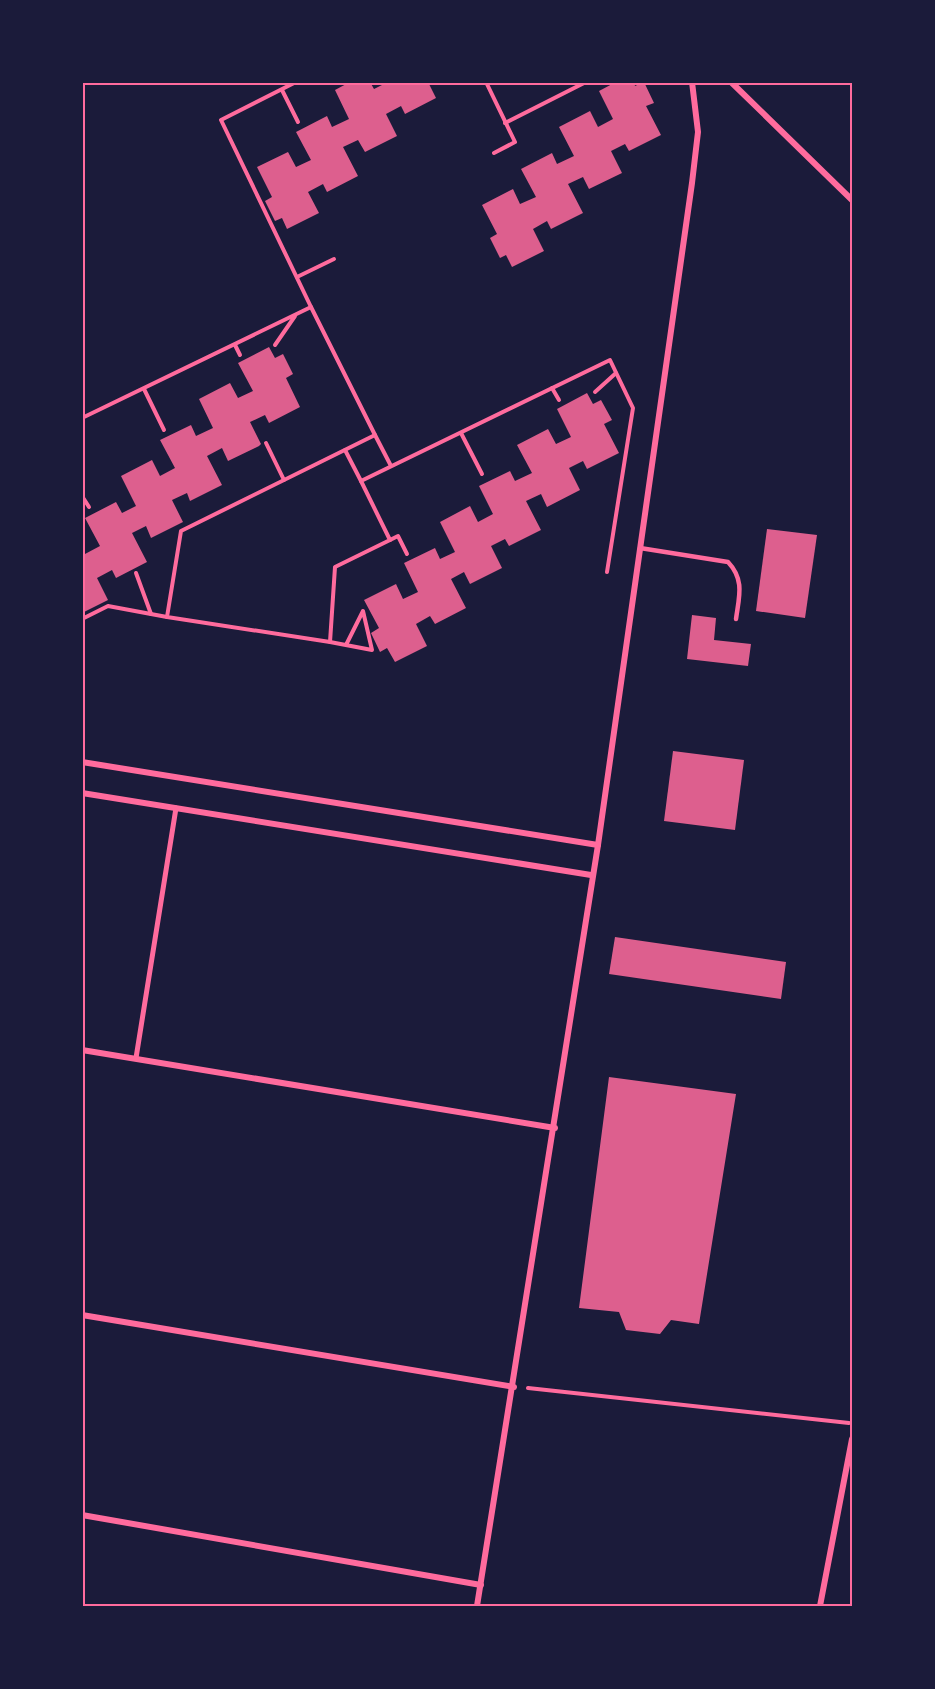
<svg xmlns="http://www.w3.org/2000/svg" width="935" height="1689" viewBox="0 0 935 1689" font-family="'Titillium Web',sans-serif">
<style>
.building{fill:#dd5f8e}
.lines{fill:none;stroke-linecap:round;stroke-linejoin:round}
.path{stroke:#ff6b9d;stroke-width:4}
.service{stroke:#ff6b9d;stroke-width:4.5}
.pedestrian{stroke:#ff6b9d;stroke-width:5}
.minor{stroke:#ff6b9d;stroke-width:6}
.neatline{fill:none;stroke:#ff6b9d;stroke-width:2}
</style>
<rect width="100%" height="100%" fill="#1b1b3a"/>
<!-- building -->
<g class="building">
<polygon points="350,82 370,82 374,89 388,82 428,82 436,98 405,114 401,106 386,114 397,136 365,152 358,140 343,147 358,176 327,192 323,184 308,192 319,213 287,229 282,218 275,221 265,201 272,197 257,167 288,152 296,167 311,160 296,132 327,116 332,127 349,119 335,90"/>
<polygon points="616,82 634,82 635,86 644,82 654,103 646,106 661,135 629,151 625,144 611,151 622,173 589,189 583,177 568,184 583,213 551,229 547,221 533,229 544,251 512,267 506,255 500,258 490,238 497,234 482,205 513,189 520,204 536,197 521,169 552,153 557,164 574,156 559,127 590,111 598,127 613,119 599,91"/>
<polygon points="269,347 275,358 283,354 293,374 286,378 300,407 269,423 265,415 250,422 261,444 259,446 228,461 222,448 207,456 222,485 190,501 187,493 172,500 183,522 151,538 146,526 132,533 147,562 116,578 112,570 97,578 108,600 82,613 82,549 85,554 100,546 85,518 116,502 122,513 136,506 121,476 152,460 160,476 175,468 160,440 191,425 196,436 213,428 199,399 230,383 238,398 253,391 238,363"/>
<polygon points="587,393 593,404 601,400 612,420 604,424 619,453 587,469 583,461 569,468 580,490 547,507 541,494 526,501 541,530 509,546 505,539 491,546 502,568 470,584 464,572 451,579 466,608 435,624 430,616 416,624 427,646 395,662 387,648 380,652 371,633 379,628 364,600 396,584 403,599 418,592 404,563 435,548 440,559 455,552 440,522 470,506 478,522 493,514 479,486 510,471 515,481 532,473 517,445 548,429 556,444 571,437 557,409"/>
<polygon points="767,529 817,535 805,618 756,611"/>
<polygon points="692,615 716,618 714,640 751,644 748,666 687,659"/>
<polygon points="673,751 744,760 735,830 664,821"/>
<polygon points="615,937 786,962 781,999 609,974"/>
<polygon points="609,1077 736,1094 699,1324 671,1320 660,1334 626,1330 619,1312 579,1308"/>
</g>
<g class="lines">
<!-- path -->
<g class="path">
<polyline points="296,82 221,120 311,307"/>
<polyline points="335,82 336,83"/>
<polyline points="486,82 515,142 494,153"/>
<polyline points="282,90 298,122"/>
<polyline points="505,123 586,82"/>
<polyline points="297,277 334,259"/>
<polyline points="235,345 240,355"/>
<polyline points="275,345 295,316"/>
<polyline points="552,388 559,400"/>
<polyline points="144,389 164,430"/>
<polyline points="595,392 616,373"/>
<polyline points="82,418 311,307 375,435"/>
<polyline points="461,433 482,474"/>
<polyline points="266,443 284,480"/>
<polyline points="345,450 361,481"/>
<polyline points="391,466 375,435 181,531 167,617 330,642 335,567 390,540 361,481 610,360 633,408 607,572"/>
<polyline points="82,496 89,507"/>
<polyline points="390,540 398,536 407,554"/>
<polyline points="136,573 151,614"/>
<polyline points="82,619 108,606 167,617"/>
<polyline points="330,642 372,650 363,611 346,645"/>
<polyline points="528,1388 849,1423"/>
</g>
<!-- service -->
<path class="service" d="M640 548 728 562C745 580 739 597 736 619"/>
<!-- pedestrian -->
<polyline class="pedestrian" points="136,1058 176,808"/>
<!-- minor -->
<g class="minor">
<polyline points="731,82 852,200"/>
<polyline points="82,762 598,845"/>
<polyline points="82,793 591,875"/>
<polyline points="82,1050 555,1128"/>
<polyline points="82,1315 514,1387"/>
<polyline points="82,1515 481,1585"/>
<polyline points="477,1606 598,845 692,183 698,132 692,82"/>
<polyline points="820,1606 852,1439"/>
</g>
</g>
<!-- border -->
<rect width="935" height="1689" fill="none" stroke="#1b1b3a" stroke-width="168"/>
<rect x="84" y="84" width="767" height="1521" class="neatline"/>
</svg>
